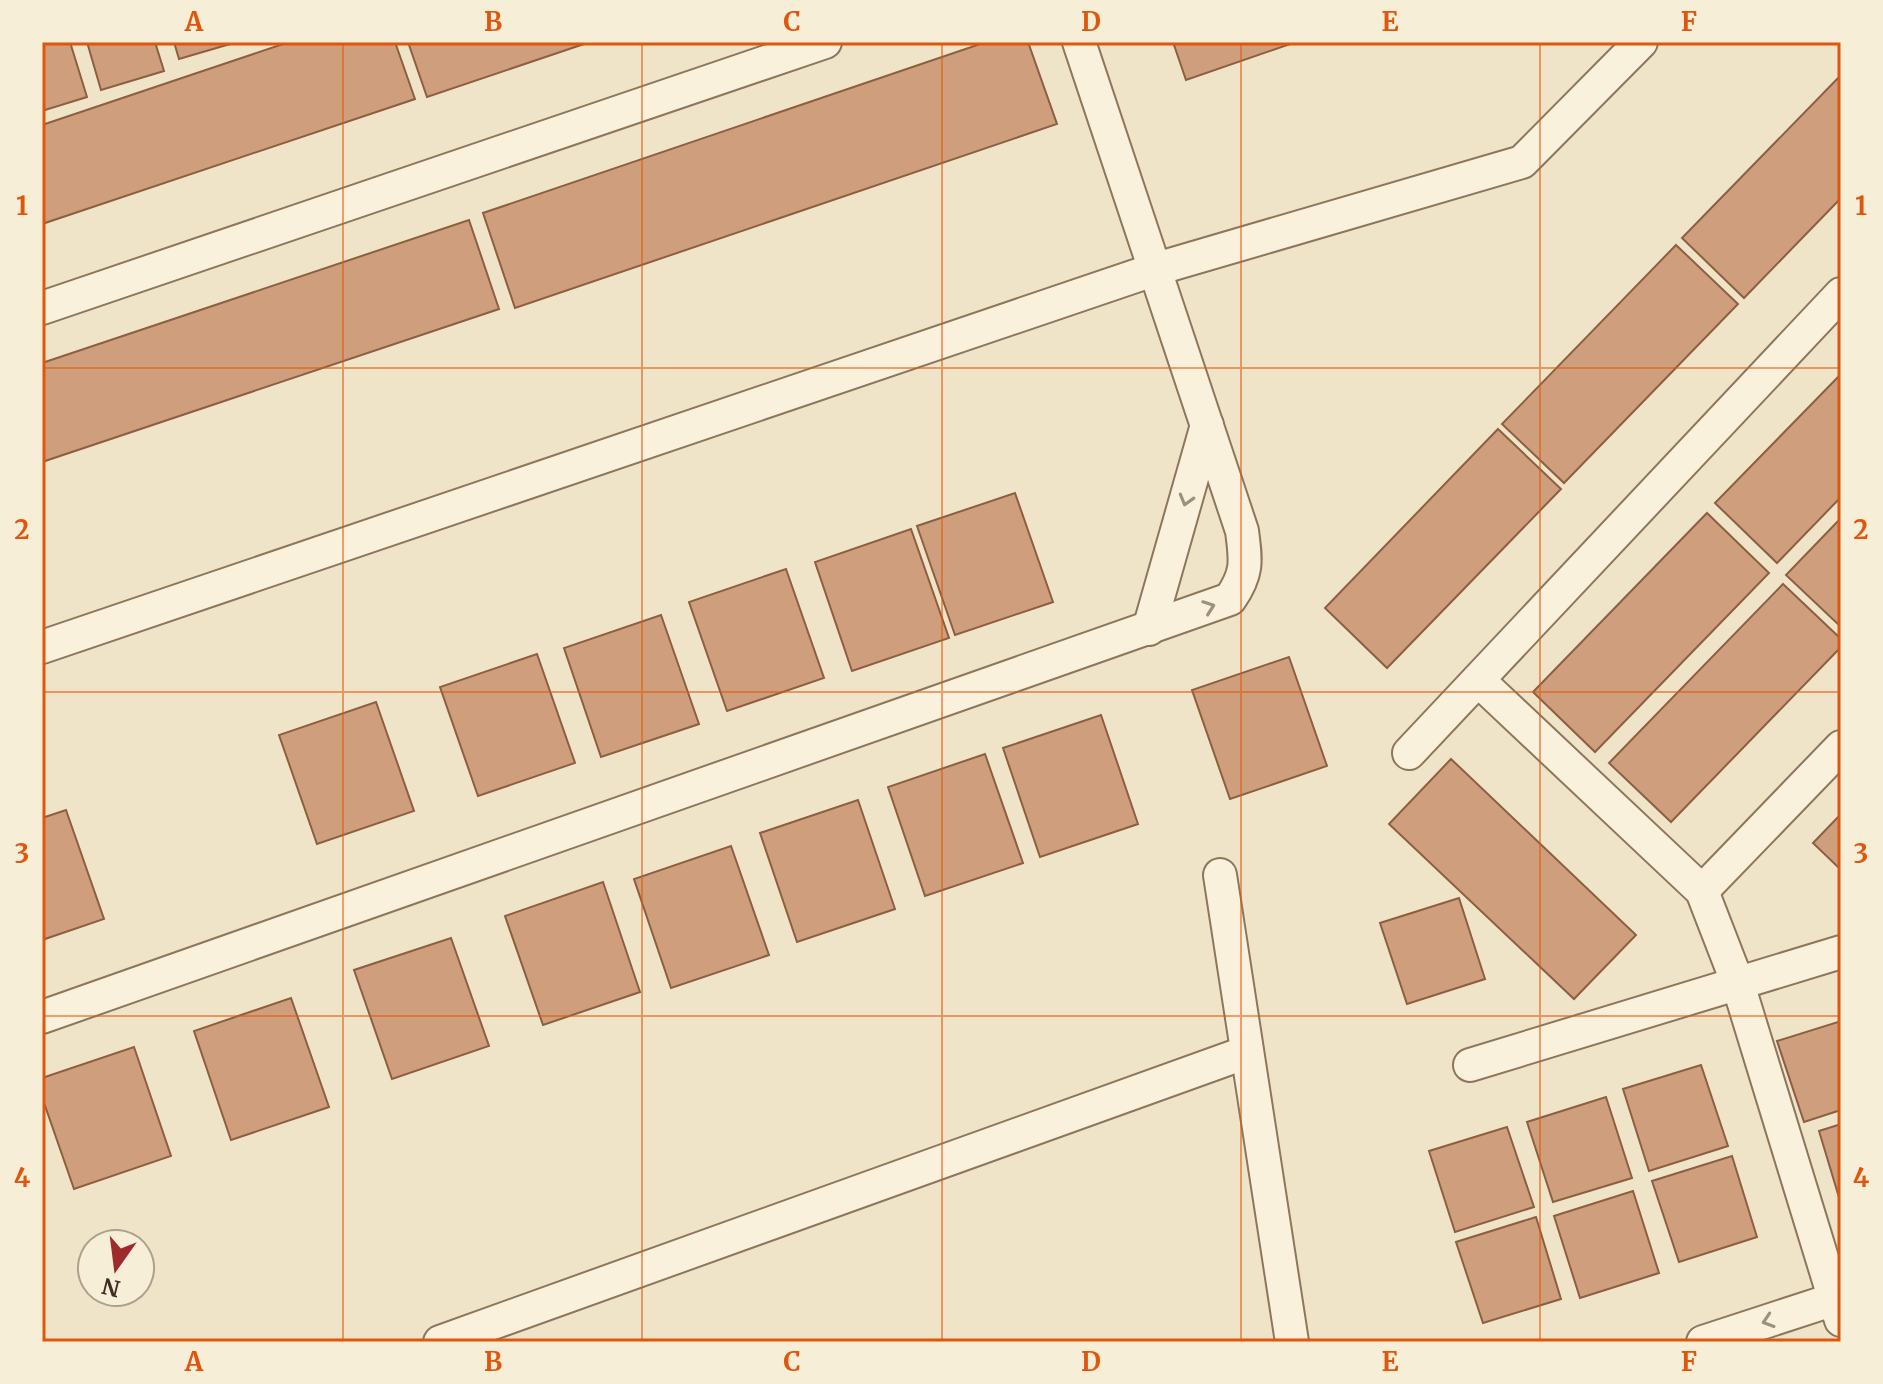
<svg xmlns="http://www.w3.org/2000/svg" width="1883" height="1384" viewBox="0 0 1883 1384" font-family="Merriweather,serif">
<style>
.building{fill:#cf9f7d;stroke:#8d5f41;stroke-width:2}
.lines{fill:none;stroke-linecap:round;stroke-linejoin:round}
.street-casing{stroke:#8d765c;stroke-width:36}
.street{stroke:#faf1dc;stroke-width:32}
.oneway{stroke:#9c907e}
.grid{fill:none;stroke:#df570d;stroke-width:2;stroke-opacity:0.55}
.neatline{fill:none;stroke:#df570d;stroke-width:3}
.grid-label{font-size:26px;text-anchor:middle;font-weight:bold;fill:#df570d}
</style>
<rect width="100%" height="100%" fill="#f0e4c8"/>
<!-- building -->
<g class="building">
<polygon points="42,42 70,42 87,97 42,111"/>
<polygon points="87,42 155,42 164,71 101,90"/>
<polygon points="174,42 237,42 179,59"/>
<polygon points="289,42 395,42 415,99 42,224 42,125"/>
<polygon points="408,42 590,42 427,97"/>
<polygon points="986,42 1028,42 1057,124 515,308 483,213"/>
<polygon points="1173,42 1296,42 1186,80"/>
<polygon points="1841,75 1841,198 1744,298 1682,238"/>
<polygon points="469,220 499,309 42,462 42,363"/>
<polygon points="1676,245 1738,304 1564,483 1502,424"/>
<polygon points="1841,374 1841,497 1777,563 1715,503"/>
<polygon points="1498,429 1561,489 1387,668 1325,608"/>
<polygon points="1015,493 1053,602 955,635 917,526"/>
<polygon points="1707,513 1769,573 1595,752 1533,692"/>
<polygon points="1841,518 1841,627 1786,575"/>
<polygon points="911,529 949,638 852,671 815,562"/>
<polygon points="786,569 824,678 727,711 689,602"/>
<polygon points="1783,584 1841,639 1841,647 1671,822 1609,763"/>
<polygon points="661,615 699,724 601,757 564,648"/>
<polygon points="537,654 575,763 478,796 440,687"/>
<polygon points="1289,657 1327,766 1230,799 1192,690"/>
<polygon points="376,702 414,811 317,844 279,735"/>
<polygon points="1101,715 1138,824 1040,857 1003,748"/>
<polygon points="985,754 1023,863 925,896 888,787"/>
<polygon points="1451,759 1636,935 1574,999 1389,824"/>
<polygon points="858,800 895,909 797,942 760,833"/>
<polygon points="66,810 104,919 42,940 42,818"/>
<polygon points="1841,814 1841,870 1813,843"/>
<polygon points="731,846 769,955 671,988 634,879"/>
<polygon points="603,882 640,992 543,1025 505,916"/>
<polygon points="1459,898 1485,979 1407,1004 1380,923"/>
<polygon points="451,938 489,1046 392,1079 354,970"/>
<polygon points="291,998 329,1107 231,1140 194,1031"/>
<polygon points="1841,1021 1841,1110 1804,1122 1777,1041"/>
<polygon points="134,1047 171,1156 74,1189 42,1097 42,1078"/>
<polygon points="1701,1065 1728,1146 1649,1171 1623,1089"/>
<polygon points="1606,1097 1632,1178 1553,1202 1527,1122"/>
<polygon points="1841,1124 1841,1204 1819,1131"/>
<polygon points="1507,1127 1534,1207 1455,1232 1429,1151"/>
<polygon points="1732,1156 1757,1237 1679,1262 1652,1181"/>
<polygon points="1633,1191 1659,1273 1580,1298 1554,1216"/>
<polygon points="1536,1217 1561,1299 1483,1323 1456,1242"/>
</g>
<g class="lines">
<!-- street casing -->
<g class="street-casing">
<g id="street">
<polyline points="42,308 825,42"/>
<polyline points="1149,629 1207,425"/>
<polyline points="42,647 1156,269 1522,162 1641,42"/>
<polyline points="1478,680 1702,891 1738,984 1841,1320"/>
<polyline points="1409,753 1841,294"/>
<polyline points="1220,875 1292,1342"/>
<polyline points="1702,891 1841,747"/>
<path d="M42 1017 1230 599C1248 573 1246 561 1242 531L1079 42"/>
<polyline points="1470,1065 1841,952"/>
<polyline points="440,1342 1247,1052"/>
<polyline points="1703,1342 1841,1297"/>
</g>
</g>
<!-- street -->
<use href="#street" class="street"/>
</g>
<!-- one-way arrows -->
<defs><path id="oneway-chevron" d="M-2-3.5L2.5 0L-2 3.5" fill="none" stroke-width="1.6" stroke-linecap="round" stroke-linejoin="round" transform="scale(2)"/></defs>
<g class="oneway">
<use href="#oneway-chevron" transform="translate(1186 500) rotate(106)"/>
<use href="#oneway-chevron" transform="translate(1209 607) rotate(-20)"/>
<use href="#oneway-chevron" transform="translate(1768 1321) rotate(162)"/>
</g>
<!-- grid -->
<path class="grid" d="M343 42V1342M642 42V1342M942 42V1342M1241 42V1342M1540 42V1342M42 368H1841M42 692H1841M42 1016H1841"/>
<!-- border -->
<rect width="1883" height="1384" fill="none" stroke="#f7eed8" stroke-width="88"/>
<!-- north arrow -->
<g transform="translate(116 1268) rotate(194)"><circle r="38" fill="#f7eed8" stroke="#ada18e" stroke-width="2"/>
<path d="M0-6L14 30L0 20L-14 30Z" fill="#9e2a2b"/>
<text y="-12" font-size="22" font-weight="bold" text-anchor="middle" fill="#3d2e20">N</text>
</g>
<rect x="44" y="44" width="1795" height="1296" class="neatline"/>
<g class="grid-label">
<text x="194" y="31">A</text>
<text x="493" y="31">B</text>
<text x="792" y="31">C</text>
<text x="1091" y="31">D</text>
<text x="1390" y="31">E</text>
<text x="1689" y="31">F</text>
<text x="22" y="215">1</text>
<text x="1861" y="215">1</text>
<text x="22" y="539">2</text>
<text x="1861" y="539">2</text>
<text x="22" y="863">3</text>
<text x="1861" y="863">3</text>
<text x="22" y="1187">4</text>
<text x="1861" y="1187">4</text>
<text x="194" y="1371">A</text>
<text x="493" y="1371">B</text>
<text x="792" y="1371">C</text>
<text x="1091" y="1371">D</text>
<text x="1390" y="1371">E</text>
<text x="1689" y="1371">F</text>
</g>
</svg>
